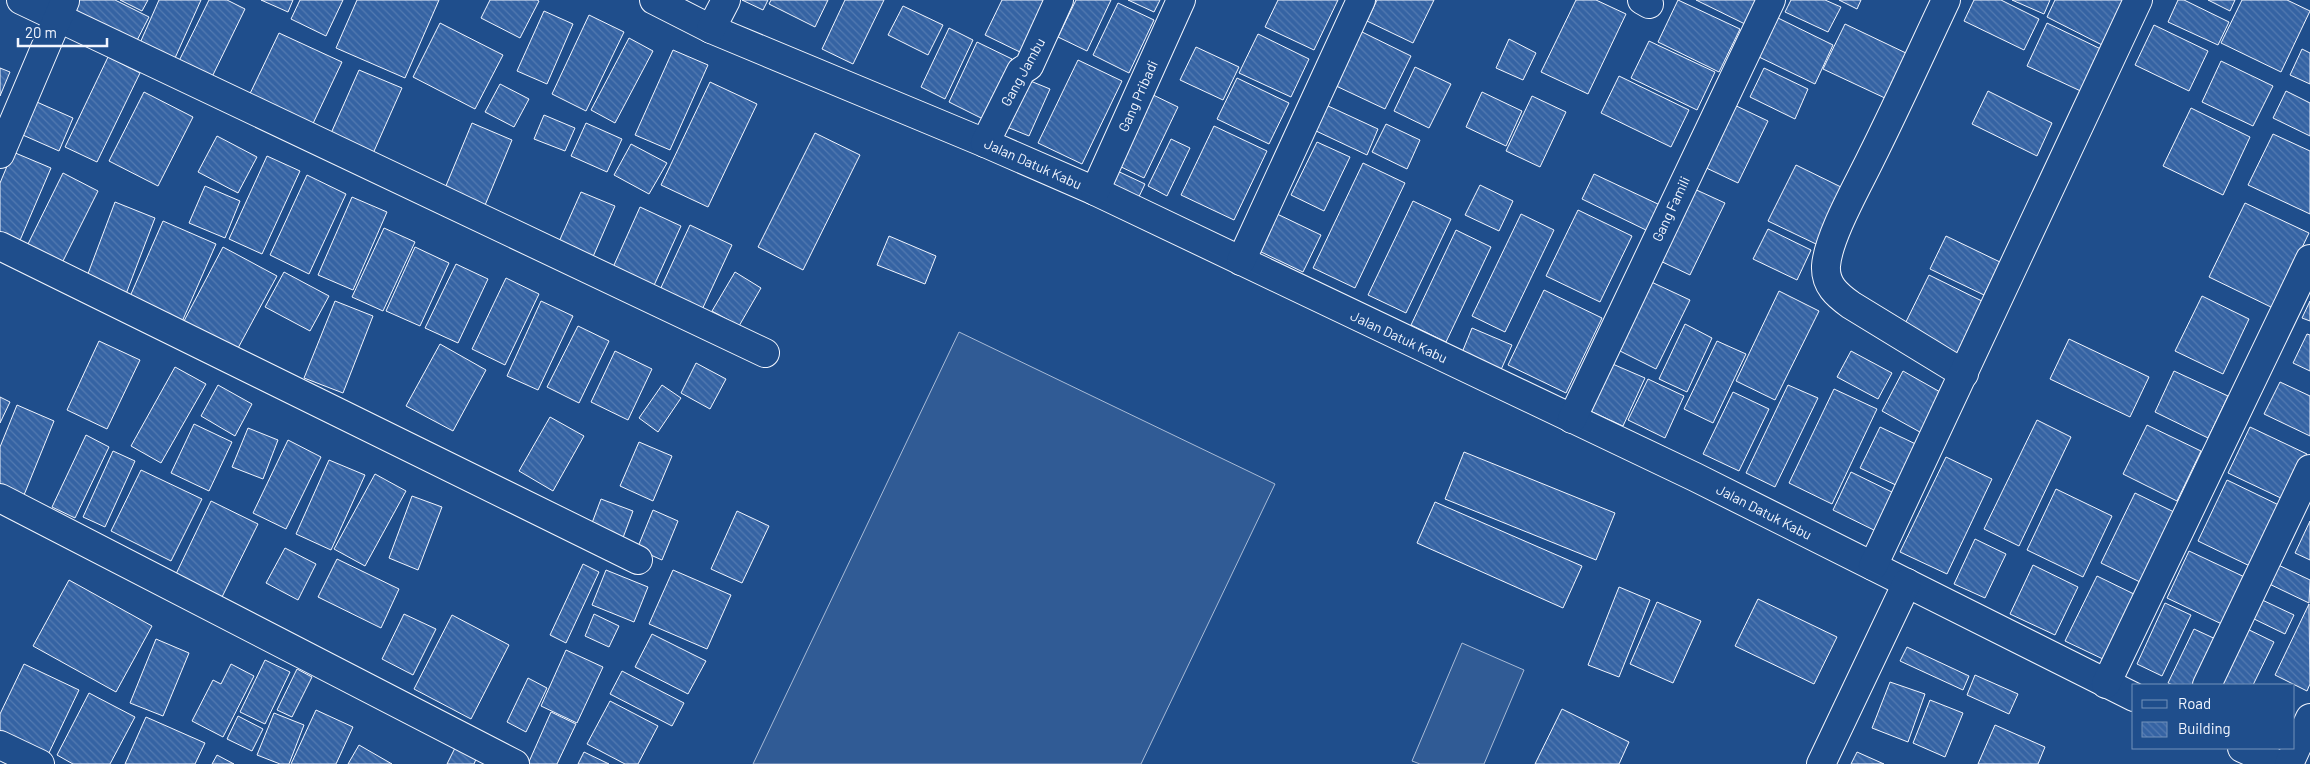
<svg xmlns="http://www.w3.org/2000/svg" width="2310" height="764" viewBox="0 0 2310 764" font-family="Barlow,sans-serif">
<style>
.pitch{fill:#305b95;stroke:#a8bbd7}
.building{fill:url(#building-back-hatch);stroke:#f2f6ff}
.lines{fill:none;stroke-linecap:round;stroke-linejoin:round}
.minor-casing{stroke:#f2f6ff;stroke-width:30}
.minor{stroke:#1f4e8c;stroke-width:28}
.labels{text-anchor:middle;stroke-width:4;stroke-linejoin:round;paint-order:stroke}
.street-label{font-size:14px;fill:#f2f6ff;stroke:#1f4e8c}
</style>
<defs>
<pattern id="building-back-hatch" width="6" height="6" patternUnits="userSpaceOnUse" patternTransform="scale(1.25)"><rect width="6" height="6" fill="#3563a3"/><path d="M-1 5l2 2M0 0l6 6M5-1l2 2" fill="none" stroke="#537ab1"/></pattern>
</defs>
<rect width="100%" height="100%" fill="#1f4e8c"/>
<!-- pitch -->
<g class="pitch">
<polygon points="959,332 1275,484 1141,764 753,764"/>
<polygon points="1462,643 1524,670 1484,764 1420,764 1412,761"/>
</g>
<!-- building -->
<g class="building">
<polygon points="70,0 115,0 149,17 132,50 62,15"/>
<polygon points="120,0 148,0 142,11"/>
<polygon points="159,0 201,0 171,67 136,52"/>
<polygon points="209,0 227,0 245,9 211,79 178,63"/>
<polygon points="261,0 293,0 288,12"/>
<polygon points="300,0 343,0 326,36 291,19"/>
<polygon points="357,0 439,0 405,78 336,48"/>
<polygon points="490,0 537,0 539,1 520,38 481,18"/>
<polygon points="742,0 768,0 763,10"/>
<polygon points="771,0 828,0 815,27 769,4"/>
<polygon points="845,0 884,0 853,64 822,49"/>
<polygon points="1002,0 1049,0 1024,54 985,35"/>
<polygon points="1076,0 1111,0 1087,51 1058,37"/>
<polygon points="1128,0 1160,0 1154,12"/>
<polygon points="1278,0 1338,0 1314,50 1265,27"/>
<polygon points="1377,0 1434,0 1413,43 1367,21"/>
<polygon points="1576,0 1596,0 1626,14 1588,94 1541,72"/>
<polygon points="1678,0 1740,29 1719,72 1658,42"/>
<polygon points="1696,0 1761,0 1749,26"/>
<polygon points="1791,0 1825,0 1841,7 1828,32 1785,12"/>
<polygon points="1839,0 1861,0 1857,9"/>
<polygon points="1974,0 2001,0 2039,19 2024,50 1964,21"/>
<polygon points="2012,0 2050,0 2044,14"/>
<polygon points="2055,0 2132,0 2108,48 2047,17"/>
<polygon points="2178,0 2184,0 2229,22 2218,45 2168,22"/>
<polygon points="2208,0 2235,0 2230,11"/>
<polygon points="2242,0 2287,0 2310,11 2281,72 2221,43"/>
<polygon points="1118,3 1154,20 1129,73 1093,55"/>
<polygon points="903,6 943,25 928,55 888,35"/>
<polygon points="544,11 573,24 547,84 517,71"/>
<polygon points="589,15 624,32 586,111 552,94"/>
<polygon points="1778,18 1833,45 1815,84 1759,57"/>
<polygon points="440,23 503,55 475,109 413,77"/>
<polygon points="2047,23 2107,52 2087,94 2027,66"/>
<polygon points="1845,24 1908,54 1887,99 1823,69"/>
<polygon points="2154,25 2208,51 2189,91 2135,65"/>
<polygon points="949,28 973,40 945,99 921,87"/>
<polygon points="1360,31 1411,56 1385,109 1334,85"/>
<polygon points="279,33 342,62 309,132 246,102"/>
<polygon points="1258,34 1309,59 1291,97 1239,73"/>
<polygon points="629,38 653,51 615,123 591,110"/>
<polygon points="1509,39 1536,53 1523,80 1496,68"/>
<polygon points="1649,41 1715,72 1697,110 1631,78"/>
<polygon points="977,42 1012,59 983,119 949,102"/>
<polygon points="1196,47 1239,67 1223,100 1180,80"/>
<polygon points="2302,49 2310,53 2310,84 2290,75"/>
<polygon points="673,50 708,65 670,150 635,135"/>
<polygon points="108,57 140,73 97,162 65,147"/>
<polygon points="1078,60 1122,81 1082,164 1038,143"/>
<polygon points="2221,61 2273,86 2253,126 2202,102"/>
<polygon points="1415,67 1451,84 1429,128 1394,111"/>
<polygon points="0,68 10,72 0,96"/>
<polygon points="1764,68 1808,89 1795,119 1750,97"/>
<polygon points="359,70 402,88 371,158 328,140"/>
<polygon points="1619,76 1689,110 1671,147 1601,113"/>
<polygon points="1237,78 1289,103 1269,144 1217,119"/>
<polygon points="1028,80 1050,89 1029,136 1007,127"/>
<polygon points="710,82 757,104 708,207 661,185"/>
<polygon points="500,84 529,99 514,127 485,112"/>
<polygon points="1988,91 2052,123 2037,156 1972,124"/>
<polygon points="2286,91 2310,103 2310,136 2273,118"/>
<polygon points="144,92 193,117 158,186 109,161"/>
<polygon points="1147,92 1178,107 1144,178 1113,163"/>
<polygon points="1482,92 1522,111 1506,146 1466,127"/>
<polygon points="1532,96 1566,112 1540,167 1506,151"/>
<polygon points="30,99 73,118 59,151 16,132"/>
<polygon points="1728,102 1768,121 1738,183 1698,164"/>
<polygon points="1326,105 1378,129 1367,155 1314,130"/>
<polygon points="2191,108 2250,137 2223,195 2163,166"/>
<polygon points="544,115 575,128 565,151 534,139"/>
<polygon points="472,123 512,140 483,210 443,193"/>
<polygon points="586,123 622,139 607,172 571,156"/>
<polygon points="1386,124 1420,140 1407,169 1372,152"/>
<polygon points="1214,126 1267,151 1234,220 1181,195"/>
<polygon points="815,133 860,155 803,270 758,247"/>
<polygon points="2273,134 2310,151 2310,214 2248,185"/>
<polygon points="217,136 257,157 238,193 198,172"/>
<polygon points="1171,139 1190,148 1167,196 1148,186"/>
<polygon points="1317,142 1350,157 1324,211 1291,195"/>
<polygon points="631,144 667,163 649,194 614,175"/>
<polygon points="13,152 51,168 18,245 0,237 0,183"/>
<polygon points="267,156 300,171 262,254 229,239"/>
<polygon points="1363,163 1405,183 1355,288 1313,268"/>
<polygon points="1796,165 1843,188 1816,244 1768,221"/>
<polygon points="1111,168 1145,184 1136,203 1101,186"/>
<polygon points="63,173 98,191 62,263 27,246"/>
<polygon points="1594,174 1660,205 1648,231 1582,199"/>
<polygon points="307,175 346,194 309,274 270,255"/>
<polygon points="1480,185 1513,201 1499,231 1465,215"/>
<polygon points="205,186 240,201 225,238 189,223"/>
<polygon points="1690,187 1725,203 1690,275 1656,259"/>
<polygon points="581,192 615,206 592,259 558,244"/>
<polygon points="352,197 387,212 353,290 318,275"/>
<polygon points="1413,201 1451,219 1406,313 1368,295"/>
<polygon points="115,202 155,218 126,294 86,279"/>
<polygon points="2245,203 2309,233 2273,308 2209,277"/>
<polygon points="640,207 681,226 651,292 610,274"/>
<polygon points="1578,210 1632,236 1600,302 1546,276"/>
<polygon points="1275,213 1321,235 1303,272 1257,250"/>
<polygon points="1521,214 1554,230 1505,332 1472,316"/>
<polygon points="163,221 216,244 181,324 128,301"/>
<polygon points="690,225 732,245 700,314 658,294"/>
<polygon points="384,228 415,242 383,311 352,297"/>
<polygon points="1768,229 1811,250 1797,280 1753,259"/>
<polygon points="1456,230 1491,247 1446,342 1411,325"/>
<polygon points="889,236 936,256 925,284 877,265"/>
<polygon points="1946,236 2000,262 1984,295 1930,269"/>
<polygon points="223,247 277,276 237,350 184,321"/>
<polygon points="415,247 449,263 420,326 386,311"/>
<polygon points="456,264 488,279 458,343 425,328"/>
<polygon points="284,272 329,296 310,331 265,307"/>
<polygon points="735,272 761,288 739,326 712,311"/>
<polygon points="1929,275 1988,304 1961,361 1901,332"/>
<polygon points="506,278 539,294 505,365 472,349"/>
<polygon points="1645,279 1690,300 1656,369 1612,347"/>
<polygon points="1544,290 1602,318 1566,393 1508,365"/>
<polygon points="1779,291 1819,311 1775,400 1736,381"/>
<polygon points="2202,296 2249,319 2223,374 2175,351"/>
<polygon points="335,301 373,316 343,393 304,378"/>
<polygon points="541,301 573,316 538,390 507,376"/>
<polygon points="2310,301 2310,321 2302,318"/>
<polygon points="1685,324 1712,338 1687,392 1659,379"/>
<polygon points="578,326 609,341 579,403 547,387"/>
<polygon points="1472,328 1512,345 1500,372 1461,355"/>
<polygon points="2307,334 2310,335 2310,371 2293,363"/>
<polygon points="2069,339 2149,377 2130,417 2050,379"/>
<polygon points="99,341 140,360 107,429 67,410"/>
<polygon points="1717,341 1746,354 1713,423 1684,409"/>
<polygon points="440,344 486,370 453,431 406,406"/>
<polygon points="615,351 652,369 628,420 591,402"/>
<polygon points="1851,351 1892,373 1878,399 1837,377"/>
<polygon points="1608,362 1645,378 1623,426 1586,409"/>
<polygon points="696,363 726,379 710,409 681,393"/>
<polygon points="175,367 206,384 161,463 131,446"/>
<polygon points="1903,371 1949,397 1927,436 1882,411"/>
<polygon points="2174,371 2228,396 2208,438 2155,412"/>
<polygon points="1648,379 1684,396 1665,438 1628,420"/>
<polygon points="2280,382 2310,396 2310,436 2264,414"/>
<polygon points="218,385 252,404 235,436 201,416"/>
<polygon points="662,385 681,398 658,432 639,418"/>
<polygon points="1788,385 1818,398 1775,487 1746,473"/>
<polygon points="1834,389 1877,409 1832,504 1789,483"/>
<polygon points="1733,392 1769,409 1739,471 1703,454"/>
<polygon points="0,397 10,402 0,423"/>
<polygon points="17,405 54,421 24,495 0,485 0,447"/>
<polygon points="550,417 584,436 553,491 519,471"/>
<polygon points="2037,420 2071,437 2019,546 1984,529"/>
<polygon points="194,424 232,442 209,491 171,473"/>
<polygon points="2147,425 2201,451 2177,501 2123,474"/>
<polygon points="1880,427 1922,447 1902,488 1860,468"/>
<polygon points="2250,427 2307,454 2285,500 2228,473"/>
<polygon points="248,428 278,440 263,479 232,467"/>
<polygon points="86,435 109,447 75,518 52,507"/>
<polygon points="288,440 321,457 286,529 253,513"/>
<polygon points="639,442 672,456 653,501 620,486"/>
<polygon points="113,451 135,461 105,527 83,517"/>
<polygon points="1464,452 1615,513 1596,560 1445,499"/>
<polygon points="1946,457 1992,479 1947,574 1900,552"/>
<polygon points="329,460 365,475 331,550 296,534"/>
<polygon points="141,470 202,499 171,561 111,531"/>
<polygon points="1851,472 1900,496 1882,534 1833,510"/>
<polygon points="375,474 406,491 365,566 334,549"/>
<polygon points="2227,480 2285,508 2256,569 2198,541"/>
<polygon points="2056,489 2112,516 2083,577 2027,550"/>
<polygon points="2135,493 2174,512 2140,582 2101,563"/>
<polygon points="412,496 442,507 418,570 389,558"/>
<polygon points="601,499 633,511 621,543 589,531"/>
<polygon points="211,501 258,524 222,597 176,574"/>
<polygon points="1435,502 1582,566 1563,608 1417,543"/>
<polygon points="653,510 678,521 662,560 637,549"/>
<polygon points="737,511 769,526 742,583 711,569"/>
<polygon points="2310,521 2310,560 2295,553"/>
<polygon points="1975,539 2006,554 1985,598 1954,584"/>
<polygon points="285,548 316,564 298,600 266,583"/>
<polygon points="2189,551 2251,580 2228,627 2167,598"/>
<polygon points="337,559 399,589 381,628 318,597"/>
<polygon points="2272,562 2310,580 2309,603 2263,581"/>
<polygon points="583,564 599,572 566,643 550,635"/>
<polygon points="2033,565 2078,587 2055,635 2010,614"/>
<polygon points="606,570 648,587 634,622 592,605"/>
<polygon points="673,570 731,595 707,649 649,624"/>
<polygon points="2097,576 2136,595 2105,660 2065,641"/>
<polygon points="69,580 152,626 116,692 33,646"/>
<polygon points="1619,587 1650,600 1619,677 1588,665"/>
<polygon points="2258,598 2294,615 2285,634 2250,617"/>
<polygon points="1758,599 1837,637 1814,684 1735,646"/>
<polygon points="1657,602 1701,621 1673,683 1630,664"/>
<polygon points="2165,603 2191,615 2162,676 2137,664"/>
<polygon points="2309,604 2310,684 2307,691 2275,675"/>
<polygon points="404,614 436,629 413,675 382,659"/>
<polygon points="594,614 619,626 609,647 585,636"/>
<polygon points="452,615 509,645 471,719 414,689"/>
<polygon points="2241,626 2274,642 2253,685 2213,685"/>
<polygon points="2194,629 2222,642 2201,685 2173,685 2168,683"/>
<polygon points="652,634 706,661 688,694 635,667"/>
<polygon points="156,639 189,653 163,716 130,703"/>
<polygon points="1907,647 1969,676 1963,690 1900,661"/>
<polygon points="566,650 603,667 577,723 541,706"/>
<polygon points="265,660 290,672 265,724 240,712"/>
<polygon points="24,664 79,690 47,757 0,735 0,714"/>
<polygon points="231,664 254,676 223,737 192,721 213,680 221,684"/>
<polygon points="297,669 312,677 292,717 277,710"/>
<polygon points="622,671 684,703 672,726 610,694"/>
<polygon points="1975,675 2018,694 2009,714 1967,695"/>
<polygon points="528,678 547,688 526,732 507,722"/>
<polygon points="1890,682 1925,694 1908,742 1872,728"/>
<polygon points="89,693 135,717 110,764 73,764 57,755"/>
<polygon points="1930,700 1963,713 1945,757 1913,743"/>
<polygon points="610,701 658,726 638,764 625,764 587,744"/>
<polygon points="1562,709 1629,742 1619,764 1535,764"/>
<polygon points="316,710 353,727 336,764 291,764"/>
<polygon points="551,712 576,724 557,764 528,764"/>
<polygon points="274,713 304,725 289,764 280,764 257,755"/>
<polygon points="238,716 263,729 252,751 227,739"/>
<polygon points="146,717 205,743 195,764 125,764"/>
<polygon points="1995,725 2045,747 2038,764 1978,764"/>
<polygon points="458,742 479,752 474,764 447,764"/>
<polygon points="359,745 392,764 348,764"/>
<polygon points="584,752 609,764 578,764"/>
<polygon points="1857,752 1884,764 1851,764"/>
<polygon points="217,755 234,764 212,764"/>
</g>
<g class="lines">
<!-- minor casing -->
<g class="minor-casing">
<g id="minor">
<polyline points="21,0 765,353"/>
<polyline points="654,0 711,29 985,143 1095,191 1695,477 2134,697"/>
<polyline points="1642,0 1649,4"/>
<path d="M1946 0C1921 53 1897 106 1871 158 1858 185 1828 237 1826 266 1825 285 1837 295 1851 305L1964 374"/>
<polyline points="711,29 726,0"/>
<polyline points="985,143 1021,71 1029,66 1059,0"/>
<polyline points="0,154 65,1"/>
<polyline points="1095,191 1181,0"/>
<polyline points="0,246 638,560"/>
<polyline points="1241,261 1361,0"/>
<polyline points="1572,419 1771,0"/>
<polyline points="0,498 515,764"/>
<polyline points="1873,566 2138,0"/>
<polyline points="2106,684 2310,259"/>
<polyline points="2207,685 2310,469"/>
<polyline points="0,745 40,764"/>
<polyline points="2242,748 2277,764"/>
<polyline points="1821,764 1907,583"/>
<polyline points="2289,764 2310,718"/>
</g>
</g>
<!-- minor -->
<use href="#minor" class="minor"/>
</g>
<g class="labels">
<!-- street labels -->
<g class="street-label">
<text transform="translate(1023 72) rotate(-61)" y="5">Gang Jambu</text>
<text transform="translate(1138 96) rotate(-66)" y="5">Gang Pribadi</text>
<text transform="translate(1033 164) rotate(24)" y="5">Jalan Datuk Kabu</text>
<text transform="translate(1671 209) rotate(-65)" y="5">Gang Famili</text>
<text transform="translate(1399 337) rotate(25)" y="5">Jalan Datuk Kabu</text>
<text transform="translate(1764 512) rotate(27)" y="5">Jalan Datuk Kabu</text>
</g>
</g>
<!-- legend -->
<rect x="2132" y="684" width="162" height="65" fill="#1f4e8c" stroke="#7391ba"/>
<rect x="2142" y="700" width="25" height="8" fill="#1f4e8c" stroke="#7391ba"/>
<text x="2178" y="709" font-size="15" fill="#f2f6ff">Road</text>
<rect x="2142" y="722" width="25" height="15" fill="url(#building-back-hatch)" stroke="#7391ba"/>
<text x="2178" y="734" font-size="15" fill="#f2f6ff">Building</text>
<!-- scale -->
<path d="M18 38v8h89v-8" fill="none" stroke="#f2f6ff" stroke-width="2.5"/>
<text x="25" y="38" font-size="15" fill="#f2f6ff" stroke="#1f4e8c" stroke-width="4" paint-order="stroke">20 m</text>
</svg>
